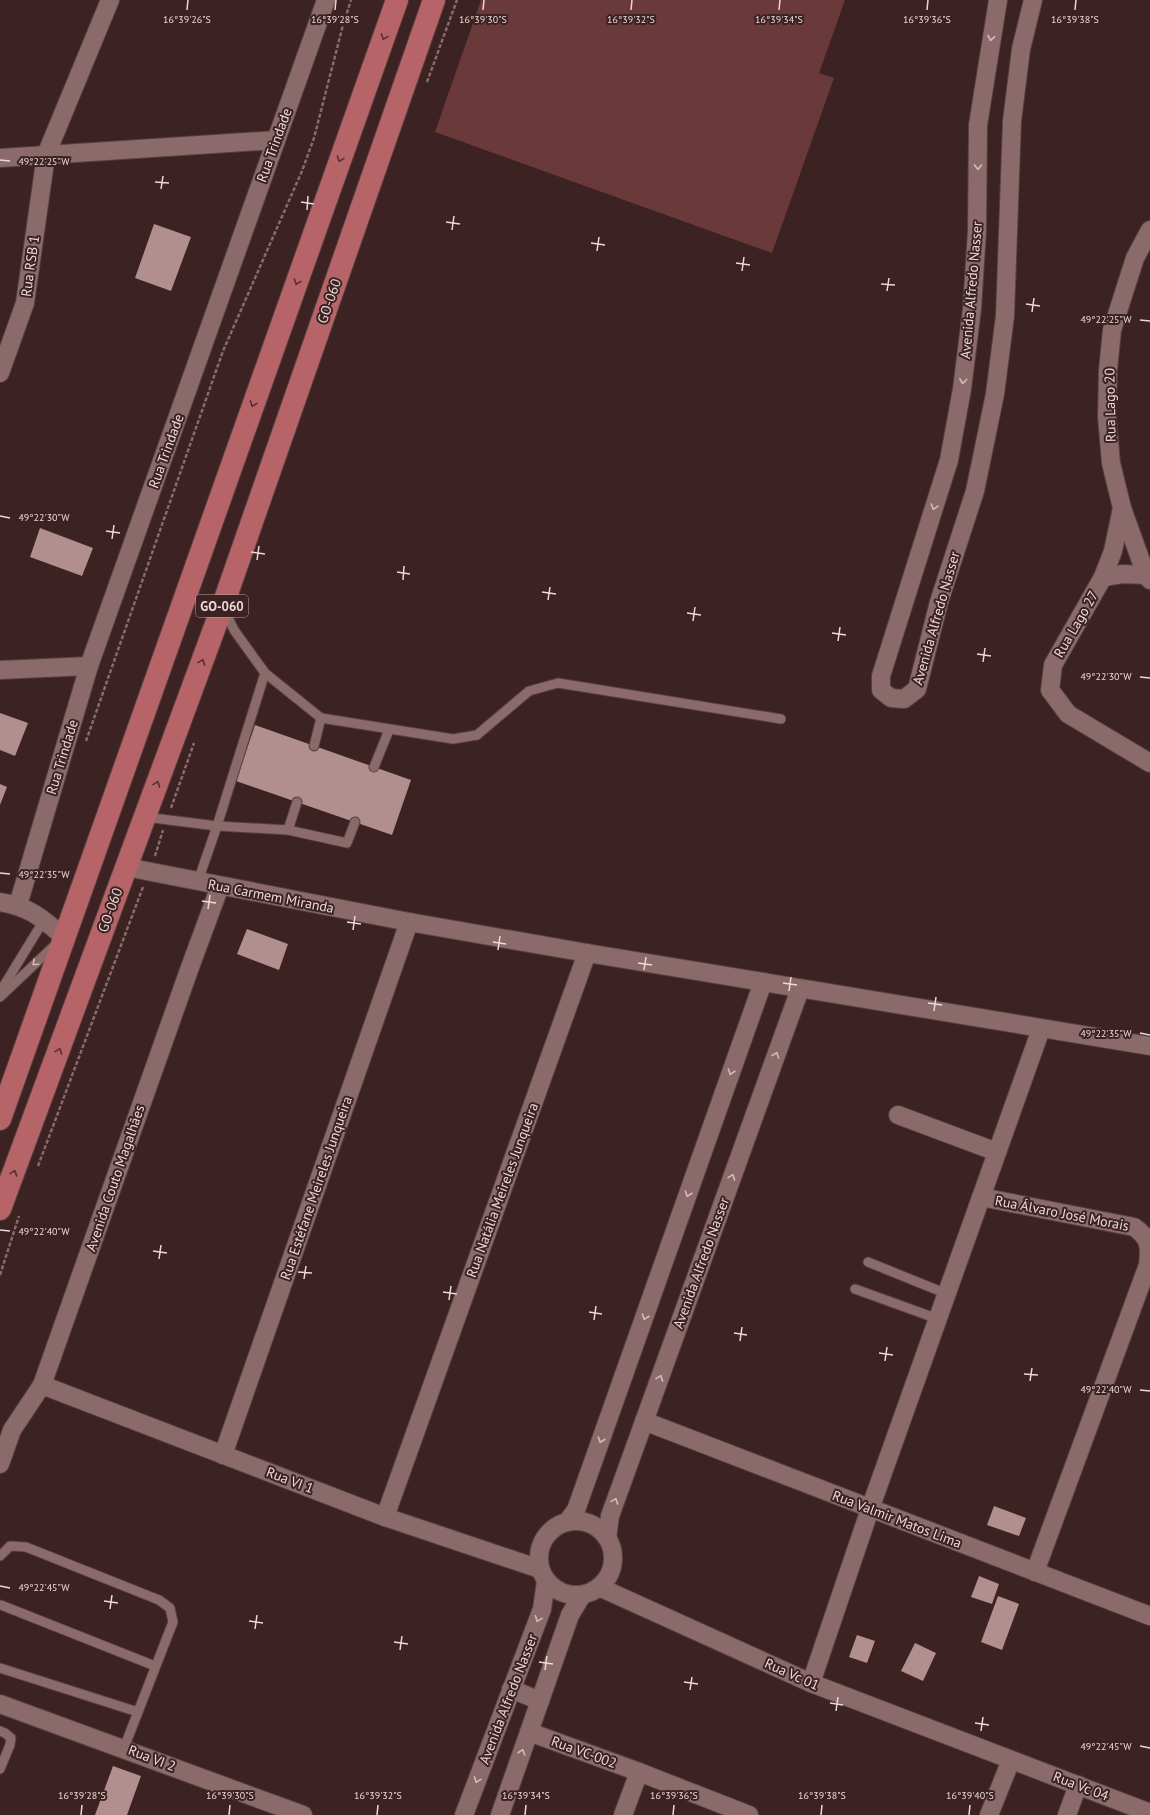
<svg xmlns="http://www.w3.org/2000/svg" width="1150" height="1815" viewBox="0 0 1150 1815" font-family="'PT Sans',sans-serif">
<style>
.green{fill:#6a393a}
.building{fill:#b08f8e}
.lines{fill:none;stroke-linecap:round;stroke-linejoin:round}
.lane-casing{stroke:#564041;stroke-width:11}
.street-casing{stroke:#564041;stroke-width:20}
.primary-casing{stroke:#564041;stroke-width:24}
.path{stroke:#846d6c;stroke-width:2.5;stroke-dasharray:4 2;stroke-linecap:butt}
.lane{stroke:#8a6a6a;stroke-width:9}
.street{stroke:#8a6a6a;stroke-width:18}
.primary{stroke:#b76468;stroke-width:22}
.oneway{stroke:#552f30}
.oneway2{stroke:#d3bdbc}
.ticks{fill:none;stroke:#ebd9d8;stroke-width:1.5}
.labels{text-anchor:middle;stroke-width:4;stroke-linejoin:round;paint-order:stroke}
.shield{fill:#3c2222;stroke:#b6a2a1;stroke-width:1}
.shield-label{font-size:13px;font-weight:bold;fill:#ebd9d8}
.street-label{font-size:14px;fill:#ebd9d8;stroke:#3c2222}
.ticks-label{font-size:10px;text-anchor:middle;fill:#ebd9d8;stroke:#3c2222;stroke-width:4;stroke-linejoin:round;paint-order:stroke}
</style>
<rect width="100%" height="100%" fill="#3c2222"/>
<!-- green -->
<polygon class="green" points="481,0 845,0 819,73 834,78 772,253 435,132"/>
<!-- building -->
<g class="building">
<polygon points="154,224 191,237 171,291 135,278"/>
<polygon points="40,528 93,548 82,576 30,557"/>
<polygon points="0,713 28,723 15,756 0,750"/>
<polygon points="255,725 411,780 392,835 236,781"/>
<polygon points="0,784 7,787 0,805"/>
<polygon points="247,929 288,944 279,970 237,954"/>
<polygon points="994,1506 1026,1518 1019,1536 987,1525"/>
<polygon points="979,1576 999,1584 992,1604 971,1597"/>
<polygon points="998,1596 1019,1604 1002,1650 981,1642"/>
<polygon points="857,1635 875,1641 867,1663 849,1657"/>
<polygon points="915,1643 936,1653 923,1681 901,1671"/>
<polygon points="113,1766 141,1776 127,1815 95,1815"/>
</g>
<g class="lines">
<!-- lane casing -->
<g class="lane-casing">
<g id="lane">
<polyline points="224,609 234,630 265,673 321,718 314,746"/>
<polyline points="321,718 453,739 477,735 529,691 558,683 781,719"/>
<polyline points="374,767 389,730"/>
<polyline points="145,817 217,826 288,830 297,802"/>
<polyline points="288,830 347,843 355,822"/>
<polyline points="198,881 217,826 265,673"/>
<polyline points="0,992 44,920"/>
<polyline points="0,997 56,944"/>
<polyline points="868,1262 947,1294"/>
<polyline points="855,1289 938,1319"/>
<polyline points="0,1556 10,1546 26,1547 159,1600 170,1608 173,1622 124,1748"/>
<polyline points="1,1605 155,1666"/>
<polyline points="0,1668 138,1712"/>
<polyline points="0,1731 5,1733 11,1738 10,1745 0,1769"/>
</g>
</g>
<!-- street casing -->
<g class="street-casing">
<g id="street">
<polyline points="998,0 978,125 977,231 972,309 962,389 949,460 881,676 881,690 891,698 904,699 917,689 939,602 975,491 995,394 1005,316 1012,121 1021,49 1033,0"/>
<polyline points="0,158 276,140"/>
<polyline points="1150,230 1135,258 1112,330 1108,370 1107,417 1111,463 1122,508 1146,575 1150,580"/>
<polyline points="0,373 25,303 46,155 110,0"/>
<polyline points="1122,508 1113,551 1103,577 1053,665 1050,690 1068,714 1150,763"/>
<polyline points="1103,577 1123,574 1146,575"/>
<polyline points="0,670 89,666"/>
<polyline points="126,867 409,922 587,953 1150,1046"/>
<path d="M0 902C30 907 42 918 64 937"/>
<polyline points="18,905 89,666 326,0"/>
<polyline points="898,1115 997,1152"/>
<path d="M981 1197 1134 1227C1150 1238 1150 1246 1148 1265L1035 1572"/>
<polyline points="42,1385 385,1517 540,1569"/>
<polyline points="644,1421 1150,1616"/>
<polyline points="223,1455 409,922"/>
<polyline points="0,1464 12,1430 42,1385 189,970 220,886"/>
<polyline points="385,1517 587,953"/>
<circle cx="576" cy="1558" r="37"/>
<polyline points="567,1522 576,1510 763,982"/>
<polyline points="607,1538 610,1516 800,989"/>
<polyline points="599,1587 811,1683 1150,1813"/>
<polyline points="811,1683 870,1509 1041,1029"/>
<polyline points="511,1689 540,1701"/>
<polyline points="0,1704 303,1815"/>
<polyline points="529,1732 639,1772"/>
<polyline points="464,1815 542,1609 546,1581"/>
<polyline points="500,1815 570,1615 582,1595"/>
<polyline points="623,1815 639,1772 749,1815"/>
<polyline points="989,1815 1011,1760"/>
<polyline points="1067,1815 1078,1785"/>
</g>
</g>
<!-- primary casing -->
<g class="primary-casing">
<g id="primary">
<polyline points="0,1119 397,0"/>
<polyline points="0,1209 223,605 434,0"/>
</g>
</g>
<!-- path -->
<g class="path">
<polyline points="427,82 457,0"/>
<polyline points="86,741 223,351 302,171 314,138 343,25 351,0"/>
<polyline points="171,808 194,743"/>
<polyline points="155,856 163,830"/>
<polyline points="38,1166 143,887"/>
<polyline points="0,1275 19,1216"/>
</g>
<!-- lane -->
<use href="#lane" class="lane"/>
<!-- street -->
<use href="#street" class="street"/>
<!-- primary -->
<use href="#primary" class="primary"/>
</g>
<!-- one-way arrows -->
<defs><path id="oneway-chevron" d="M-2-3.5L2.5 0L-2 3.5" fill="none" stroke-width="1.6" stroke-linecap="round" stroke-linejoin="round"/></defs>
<g class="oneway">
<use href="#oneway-chevron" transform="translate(384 37) rotate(110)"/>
<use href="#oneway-chevron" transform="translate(340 159) rotate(110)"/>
<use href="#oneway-chevron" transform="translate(297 282) rotate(110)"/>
<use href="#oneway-chevron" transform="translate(253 404) rotate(110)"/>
<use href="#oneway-chevron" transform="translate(202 662) rotate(-70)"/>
<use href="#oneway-chevron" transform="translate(157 784) rotate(-70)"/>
<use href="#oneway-chevron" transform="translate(59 1051) rotate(-70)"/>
<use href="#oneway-chevron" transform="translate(14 1173) rotate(-70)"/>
</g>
<g class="oneway2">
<use href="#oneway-chevron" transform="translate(991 38) rotate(100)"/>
<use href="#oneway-chevron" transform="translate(978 167) rotate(91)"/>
<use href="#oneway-chevron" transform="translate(963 381) rotate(97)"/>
<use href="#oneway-chevron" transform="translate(934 507) rotate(107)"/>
<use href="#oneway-chevron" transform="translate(35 963) rotate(137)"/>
<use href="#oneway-chevron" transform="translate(776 1055) rotate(-70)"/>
<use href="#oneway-chevron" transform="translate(731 1072) rotate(109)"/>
<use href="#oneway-chevron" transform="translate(732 1177) rotate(-70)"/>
<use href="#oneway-chevron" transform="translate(688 1194) rotate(109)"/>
<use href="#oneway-chevron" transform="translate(645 1317) rotate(109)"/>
<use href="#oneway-chevron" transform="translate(660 1378) rotate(-70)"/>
<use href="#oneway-chevron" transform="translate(601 1440) rotate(109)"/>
<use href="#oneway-chevron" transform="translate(615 1501) rotate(-70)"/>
<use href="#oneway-chevron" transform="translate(538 1619) rotate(111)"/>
<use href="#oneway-chevron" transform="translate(522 1752) rotate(-71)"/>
<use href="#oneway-chevron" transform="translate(477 1780) rotate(111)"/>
</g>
<!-- ticks -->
<path class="ticks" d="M187 10 188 0M335 10 336 0M483 10 484 0M631 10 632 0M779 10 780 0M927 10 928 0M1075 10 1076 0M0 160 10 161M155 182 169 183M161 189 163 176M301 202 314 204M307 210 308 196M446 222 460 224M452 230 454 216M591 243 605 245M597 251 599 237M736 263 750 265M742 271 744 257M881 284 895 285M887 291 889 278M1026 304 1040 306M1032 312 1034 298M1140 320 1150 321M0 516 10 518M106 531 120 533M112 539 114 525M251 552 265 554M257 560 259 546M397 572 410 574M403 580 404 566M542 592 556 594M548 600 550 587M687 613 701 615M693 621 695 607M832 633 846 635M838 641 840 627M977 654 991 656M983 662 985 648M1140 677 1150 678M0 873 10 874M202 901 216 903M208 909 210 895M347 922 361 924M353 930 355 916M493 942 506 944M498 950 500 936M638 963 652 965M644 970 646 957M783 983 797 985M789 991 791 977M928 1003 942 1005M934 1011 936 997M1140 1033 1150 1035M0 1230 10 1231M153 1251 167 1253M159 1259 161 1245M298 1272 312 1273M304 1279 306 1266M443 1292 457 1294M449 1300 451 1286M589 1312 602 1314M594 1320 596 1306M734 1333 747 1335M740 1341 742 1327M879 1353 893 1355M885 1361 887 1347M1024 1374 1038 1375M1030 1381 1032 1368M1140 1390 1150 1391M0 1586 10 1588M104 1601 118 1603M110 1609 112 1595M249 1621 263 1623M255 1629 257 1615M394 1642 408 1644M400 1650 402 1636M539 1662 553 1664M545 1670 547 1656M684 1682 698 1684M690 1690 692 1677M830 1703 843 1705M836 1711 838 1697M975 1723 989 1725M981 1731 983 1717M1140 1746 1150 1748M81 1815 82 1805M229 1815 230 1805M377 1815 378 1805M525 1815 526 1805M673 1815 674 1805M821 1815 822 1805M969 1815 970 1805"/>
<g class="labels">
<!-- shield labels -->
<rect class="shield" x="196" y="595" width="52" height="22" rx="3"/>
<g class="shield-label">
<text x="222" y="611">GO-060</text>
</g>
<!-- street labels -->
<g class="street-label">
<text transform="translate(274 145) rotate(-70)" y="5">Rua Trindade</text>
<text transform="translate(30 266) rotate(-82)" y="5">Rua RSB 1</text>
<text transform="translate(971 290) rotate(-85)" y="5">Avenida Alfredo Nasser</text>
<text transform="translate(329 301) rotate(-71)" y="5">GO-060</text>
<text transform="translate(1110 405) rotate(-91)" y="5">Rua Lago 20</text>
<text transform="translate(166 451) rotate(-70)" y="5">Rua Trindade</text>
<text transform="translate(936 618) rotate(-74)" y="5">Avenida Alfredo Nasser</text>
<text transform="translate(1076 624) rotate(-60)" y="5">Rua Lago 27</text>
<text transform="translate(62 757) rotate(-73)" y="5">Rua Trindade</text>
<text transform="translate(271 896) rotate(11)" y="5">Rua Carmem Miranda</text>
<text transform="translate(110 910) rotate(-70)" y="5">GO-060</text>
<text transform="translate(115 1178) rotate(-71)" y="5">Avenida Couto Magalhães</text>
<text transform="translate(316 1188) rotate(-71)" y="5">Rua Estéfane Meireles Junqueira</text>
<text transform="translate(502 1190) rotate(-70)" y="5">Rua Natália Meireles Junqueira</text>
<text transform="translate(1062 1213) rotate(11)" y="5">Rua Álvaro José Morais</text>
<text transform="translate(701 1263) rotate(-70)" y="5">Avenida Alfredo Nasser</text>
<text transform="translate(290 1480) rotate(21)" y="5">Rua VI 1</text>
<text transform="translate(897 1519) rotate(21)" y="5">Rua Valmir Matos Lima</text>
<text transform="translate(792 1674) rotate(24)" y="5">Rua Vc 01</text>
<text transform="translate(508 1699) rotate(-69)" y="5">Avenida Alfredo Nasser</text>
<text transform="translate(584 1752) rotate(20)" y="5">Rua VC-002</text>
<text transform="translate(152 1758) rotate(21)" y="5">Rua VI 2</text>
<text transform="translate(1081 1786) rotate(21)" y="5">Rua Vc 04</text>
</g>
</g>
<g class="ticks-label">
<text x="187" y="23">16°39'26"S</text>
<text x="335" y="23">16°39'28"S</text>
<text x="483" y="23">16°39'30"S</text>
<text x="631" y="23">16°39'32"S</text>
<text x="779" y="23">16°39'34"S</text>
<text x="927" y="23">16°39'36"S</text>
<text x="1075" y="23">16°39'38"S</text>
<text x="44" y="165">49°22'25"W</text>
<text x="1106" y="323">49°22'25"W</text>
<text x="44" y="521">49°22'30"W</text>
<text x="1106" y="680">49°22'30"W</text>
<text x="44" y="878">49°22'35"W</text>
<text x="1106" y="1037">49°22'35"W</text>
<text x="44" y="1235">49°22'40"W</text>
<text x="1106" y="1393">49°22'40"W</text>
<text x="44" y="1591">49°22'45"W</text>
<text x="1106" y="1750">49°22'45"W</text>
<text x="82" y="1799">16°39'28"S</text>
<text x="230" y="1799">16°39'30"S</text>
<text x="378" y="1799">16°39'32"S</text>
<text x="526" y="1799">16°39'34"S</text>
<text x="674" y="1799">16°39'36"S</text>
<text x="822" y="1799">16°39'38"S</text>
<text x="970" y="1799">16°39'40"S</text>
</g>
</svg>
